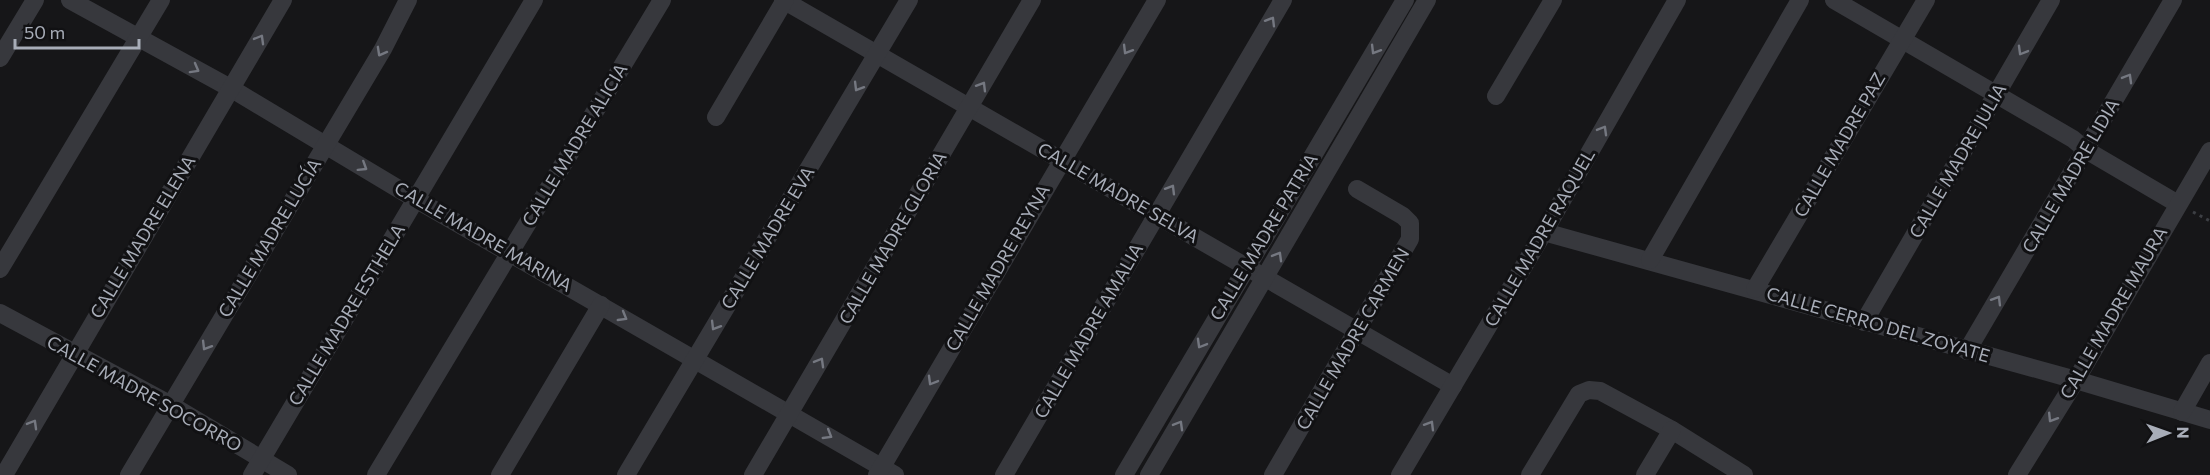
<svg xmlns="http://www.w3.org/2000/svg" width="2210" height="475" viewBox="0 0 2210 475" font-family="Commissioner,sans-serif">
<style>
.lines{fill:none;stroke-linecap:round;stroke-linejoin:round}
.path{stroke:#3d3f44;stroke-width:3;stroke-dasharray:3 4.5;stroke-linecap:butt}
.minor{stroke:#37383d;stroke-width:18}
.oneway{stroke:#757881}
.labels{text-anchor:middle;stroke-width:6;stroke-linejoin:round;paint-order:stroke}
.street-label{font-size:18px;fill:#a8adb8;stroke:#111113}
</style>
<rect width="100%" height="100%" fill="#161618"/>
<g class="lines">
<!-- path -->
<polyline class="path" points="2193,212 2210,221"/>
<!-- minor -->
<g class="minor">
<polyline points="70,0 232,89 417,200 895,475"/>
<polyline points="783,0 1453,386"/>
<polyline points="1834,0 2073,139 2086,150 2178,204"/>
<polyline points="0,58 35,0"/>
<polyline points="1496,96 1553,0"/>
<polyline points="716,117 785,0"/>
<polyline points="1544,232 2076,380 2210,420"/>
<polyline points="1650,260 1800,0"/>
<polyline points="0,269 161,0"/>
<polyline points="1755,289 1926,0"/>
<polyline points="0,313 171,405 288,475"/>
<polyline points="1864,322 2051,0"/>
<polyline points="1967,351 2173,0"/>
<polyline points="2182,412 2210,363"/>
<polyline points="4,475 283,0"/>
<polyline points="129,475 383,49 408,0"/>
<polyline points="252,475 534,0"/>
<polyline points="376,475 662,0"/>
<polyline points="500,475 601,305"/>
<polyline points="626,475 909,0"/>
<polyline points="753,475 1032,0"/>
<polyline points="877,475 1157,0"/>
<polyline points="1004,475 1283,0"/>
<polyline points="1124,475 1405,0"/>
<polyline points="1149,475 1427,0"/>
<polyline points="1273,475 1410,239 1410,223 1403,216 1357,189"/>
<polyline points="1400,475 1544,232 1677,0"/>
<polyline points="1530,475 1579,394 1589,390 1600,391 1672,430 1744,475"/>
<polyline points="1645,475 1672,430"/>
<polyline points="2017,475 2076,380 2210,151"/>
</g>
</g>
<!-- one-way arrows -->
<defs><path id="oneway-chevron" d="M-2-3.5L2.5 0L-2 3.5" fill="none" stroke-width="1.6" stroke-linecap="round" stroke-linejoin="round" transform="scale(1.5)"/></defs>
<g class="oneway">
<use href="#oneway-chevron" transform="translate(1271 21) rotate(-59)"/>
<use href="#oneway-chevron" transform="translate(260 39) rotate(-60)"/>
<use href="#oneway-chevron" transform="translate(1127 50) rotate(121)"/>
<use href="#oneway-chevron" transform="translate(1375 50) rotate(121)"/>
<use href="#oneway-chevron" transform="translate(2022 51) rotate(120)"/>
<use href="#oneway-chevron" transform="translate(381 52) rotate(119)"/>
<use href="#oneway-chevron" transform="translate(195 69) rotate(29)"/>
<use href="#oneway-chevron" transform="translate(2128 78) rotate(-60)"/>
<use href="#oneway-chevron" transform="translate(982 86) rotate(-59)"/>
<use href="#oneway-chevron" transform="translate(858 87) rotate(121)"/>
<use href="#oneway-chevron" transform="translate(1603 130) rotate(-60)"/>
<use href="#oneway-chevron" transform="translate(363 167) rotate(32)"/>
<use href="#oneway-chevron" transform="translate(1171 189) rotate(-59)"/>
<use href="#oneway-chevron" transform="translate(1278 256) rotate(-60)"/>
<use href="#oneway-chevron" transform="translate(1997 300) rotate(-59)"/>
<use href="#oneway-chevron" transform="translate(623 317) rotate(30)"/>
<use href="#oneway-chevron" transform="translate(715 326) rotate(121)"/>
<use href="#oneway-chevron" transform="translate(1201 344) rotate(120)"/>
<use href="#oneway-chevron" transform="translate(206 346) rotate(121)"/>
<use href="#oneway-chevron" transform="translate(820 362) rotate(-60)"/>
<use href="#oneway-chevron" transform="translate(932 381) rotate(120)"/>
<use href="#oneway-chevron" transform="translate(2052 418) rotate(122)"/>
<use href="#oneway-chevron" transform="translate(33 424) rotate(-60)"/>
<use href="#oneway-chevron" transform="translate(1179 425) rotate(-60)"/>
<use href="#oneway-chevron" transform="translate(1430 425) rotate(-59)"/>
<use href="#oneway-chevron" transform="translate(828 435) rotate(31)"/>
</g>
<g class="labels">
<!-- street labels -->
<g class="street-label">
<text transform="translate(575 145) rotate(-59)" y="6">CALLE MADRE ALICIA</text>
<text transform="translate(1840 145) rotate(-60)" y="6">CALLE MADRE PAZ</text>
<text transform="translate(1958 161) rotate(-60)" y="6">CALLE MADRE JULIA</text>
<text transform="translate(2071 176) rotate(-60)" y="6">CALLE MADRE LIDIA</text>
<text transform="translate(1118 193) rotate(30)" y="6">CALLE MADRE SELVA</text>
<text transform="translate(143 237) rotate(-59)" y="6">CALLE MADRE ELENA</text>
<text transform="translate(483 237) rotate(30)" y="6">CALLE MADRE MARINA</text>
<text transform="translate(1264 237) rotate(-59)" y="6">CALLE MADRE PATRIA</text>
<text transform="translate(270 238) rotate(-59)" y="6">CALLE MADRE LUCÍA</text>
<text transform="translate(768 238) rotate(-59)" y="6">CALLE MADRE EVA</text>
<text transform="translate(893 238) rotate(-60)" y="6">CALLE MADRE GLORIA</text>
<text transform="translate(1540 238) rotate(-60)" y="6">CALLE MADRE RAQUEL</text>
<text transform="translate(998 268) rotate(-60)" y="6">CALLE MADRE REYNA</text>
<text transform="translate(2114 313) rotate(-60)" y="6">CALLE MADRE MAURA</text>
<text transform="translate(347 315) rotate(-59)" y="6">CALLE MADRE ESTHELA</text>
<text transform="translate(1878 325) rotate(16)" y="6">CALLE CERRO DEL ZOYATE</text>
<text transform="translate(1089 331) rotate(-60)" y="6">CALLE MADRE AMALIA</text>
<text transform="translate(1353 339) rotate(-60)" y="6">CALLE MADRE CARMEN</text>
<text transform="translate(144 394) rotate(29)" y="6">CALLE MADRE SOCORRO</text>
</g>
</g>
<!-- north arrow -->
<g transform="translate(2168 433) rotate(89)" stroke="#111113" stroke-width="4.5" paint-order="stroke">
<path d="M0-4.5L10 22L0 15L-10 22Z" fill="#a8adb8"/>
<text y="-9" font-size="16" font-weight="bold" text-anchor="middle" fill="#a8adb8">N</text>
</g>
<!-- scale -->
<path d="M15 39v9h124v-9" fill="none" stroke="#a8adb8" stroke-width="3"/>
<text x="24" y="39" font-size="18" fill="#a8adb8" stroke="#111113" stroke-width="4.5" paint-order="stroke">50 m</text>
</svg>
